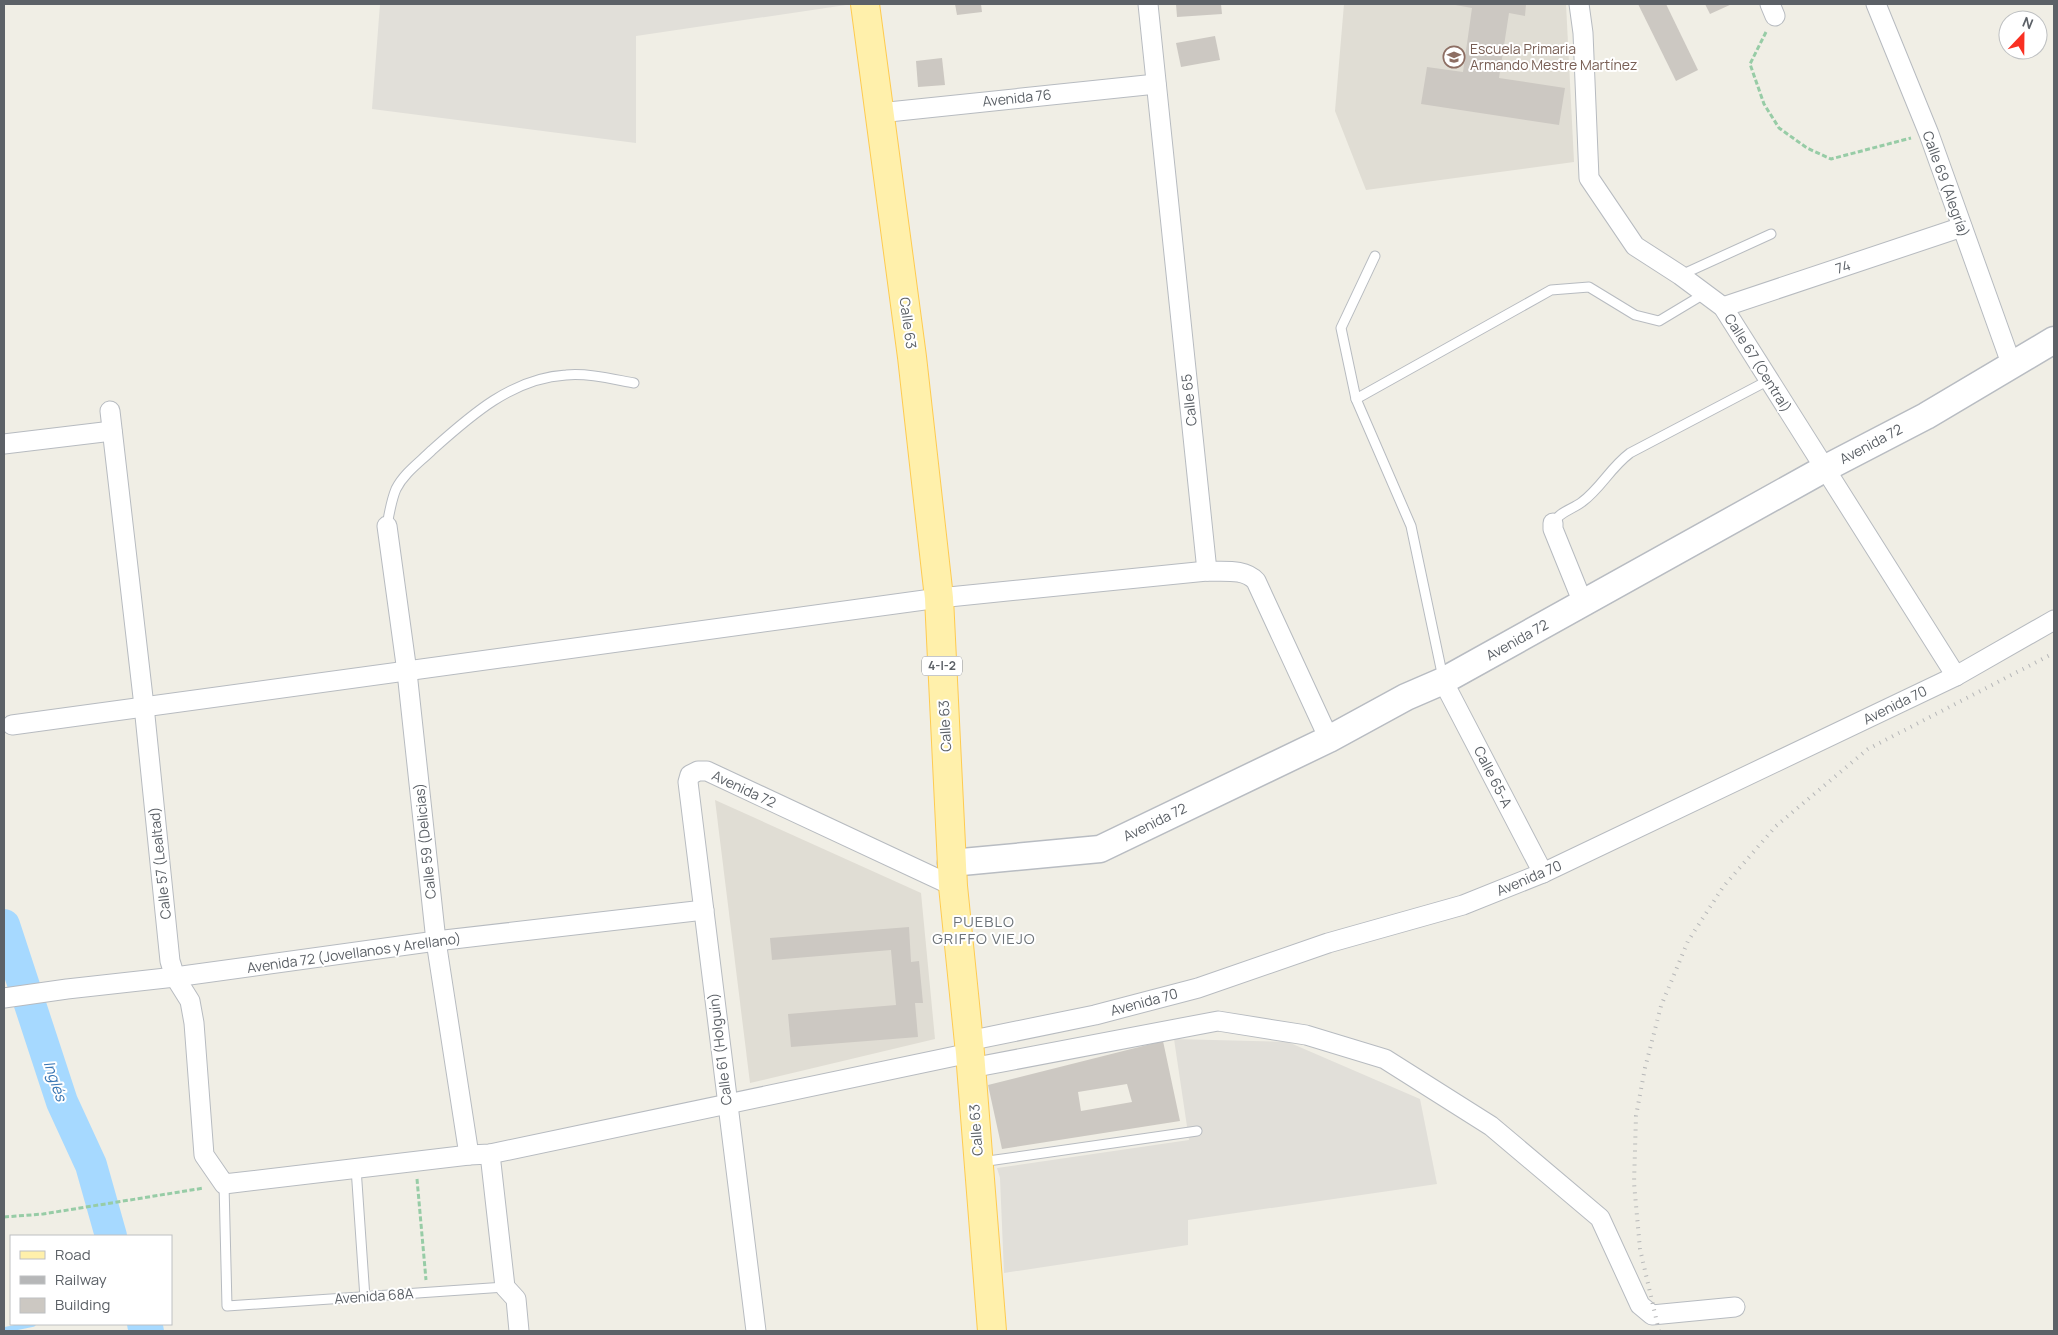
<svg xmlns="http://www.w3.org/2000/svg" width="2058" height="1335" viewBox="0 0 2058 1335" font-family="Manrope,sans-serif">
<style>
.industrial{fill:#e1dfd9}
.education{fill:#e0ddd4}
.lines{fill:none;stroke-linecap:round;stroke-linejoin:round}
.stream{stroke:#a6d9ff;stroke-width:5.5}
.river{stroke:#a6d9ff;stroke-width:32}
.building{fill:#ccc8c2;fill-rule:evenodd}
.lane-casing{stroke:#b7bbc0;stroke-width:11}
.street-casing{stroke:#b7bbc0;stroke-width:21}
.secondary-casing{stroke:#b8bcc2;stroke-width:29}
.primary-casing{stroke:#fecb50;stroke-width:30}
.path{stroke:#97cca6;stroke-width:3;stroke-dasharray:5 2.5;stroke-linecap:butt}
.lane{stroke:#fff;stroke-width:9}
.street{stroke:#fff;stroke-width:19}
.secondary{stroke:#fff;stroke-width:26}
.primary{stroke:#fff0ab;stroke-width:28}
.rail{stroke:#b6b7b8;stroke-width:4;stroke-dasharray:1 6;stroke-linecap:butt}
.labels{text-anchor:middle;stroke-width:4;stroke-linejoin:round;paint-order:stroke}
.shield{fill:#fff;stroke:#8d9095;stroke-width:1}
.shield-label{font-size:12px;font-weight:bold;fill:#5c6167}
.education-label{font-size:14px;fill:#785e54;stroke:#fff;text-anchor:start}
.street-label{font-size:14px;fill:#5c6167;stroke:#fff}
.neighbourhood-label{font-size:15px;letter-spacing:1px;fill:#6d7379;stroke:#fff}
.water-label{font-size:15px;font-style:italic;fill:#3674b2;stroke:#fff}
</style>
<rect width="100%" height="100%" fill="#f0eee5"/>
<!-- industrial -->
<g class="industrial">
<polygon points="380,4 846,4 846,5 636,36 636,143 372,109"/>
<polygon points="1174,1039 1288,1042 1420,1099 1437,1184 1188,1220 1188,1245 1004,1273 1000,1178 997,1168 1189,1140"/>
</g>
<!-- education -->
<g class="education">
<polygon points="1344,4 1566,4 1574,162 1366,190 1335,111"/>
<polygon points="715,800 921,893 935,1039 750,1083"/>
</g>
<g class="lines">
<!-- stream -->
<polyline class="stream" points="4,1330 33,1324"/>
<!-- river -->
<g class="river">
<polyline points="4,925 62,1102 91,1165 111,1236"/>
<polyline points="143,1324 148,1331"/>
</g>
</g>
<!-- building -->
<g class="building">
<polygon points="955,4 981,4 982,12 957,15"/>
<polygon points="1176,4 1221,4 1222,14 1177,17"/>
<polygon points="1450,4 1526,4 1525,16 1509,13 1499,78 1565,88 1559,125 1421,104 1427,67 1463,72 1472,8"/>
<polygon points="1638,4 1666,4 1698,70 1676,81"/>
<polygon points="1705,4 1732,4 1710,14"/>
<polygon points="1215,36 1220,60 1181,67 1176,43"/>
<polygon points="942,58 945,85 918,87 916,61"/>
<polygon points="909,927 911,962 919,961 923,1003 915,1003 918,1037 791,1047 788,1014 896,1005 891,950 772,960 770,938"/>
<path d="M1163 1041 1180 1121 1002 1149 988 1085ZM1127 1084 1132 1102 1081 1111 1078 1092Z"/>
</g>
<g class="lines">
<!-- lane casing -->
<g class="lane-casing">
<g id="lane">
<polyline points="1375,256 1341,328 1356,399 1411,526 1443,678"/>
<polyline points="1681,275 1771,234"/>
<polyline points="1356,399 1551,290 1589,287 1635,315 1659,321 1704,294"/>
<path d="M1553 523C1559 512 1573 509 1582 502 1601 488 1610 468 1630 453L1769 380"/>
<path d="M387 526C389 514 391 501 396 489 404 473 420 462 432 450 470 416 512 378 566 375 588 373 612 379 634 383"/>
<polyline points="981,1162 1197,1131"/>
<polyline points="356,1168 365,1298"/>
<polyline points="224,1184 227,1306 505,1287"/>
</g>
</g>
<!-- street casing -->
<g class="street-casing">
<g id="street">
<polyline points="1148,4 1207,571"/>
<polyline points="1579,4 1583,33 1589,178 1635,246 1680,275 1723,307 1956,676"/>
<polyline points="1770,4 1775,16"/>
<polyline points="1876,4 1929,134 2012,366"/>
<polyline points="879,113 1156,84"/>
<polyline points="1723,307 1962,227"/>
<polyline points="110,411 144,706 170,961 175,977 190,1001 194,1023 204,1155 224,1184 469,1155 490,1154 970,1053"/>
<polyline points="4,444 112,431"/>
<polyline points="1553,523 1553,529 1583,603"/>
<polyline points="387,526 407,672 436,941 469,1155"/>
<polyline points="1443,681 1543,873"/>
<path d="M12 725 939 598 1207 571C1223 572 1244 568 1256 581L1329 739"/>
<polyline points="4,998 67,989 175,977 436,941 704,910"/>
<polyline points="968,1041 1095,1015 1198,988 1328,943 1463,905 1543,873 1956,676 2054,620"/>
<polyline points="971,1068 1218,1021 1306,1035 1385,1059 1491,1126 1600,1218 1640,1305 1652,1315 1735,1307"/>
<polyline points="490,1154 505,1287 516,1299 519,1331"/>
<polyline points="756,1331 688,782 690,775 698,771 707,771 953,886"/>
</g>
</g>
<!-- secondary casing -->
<g class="secondary-casing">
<polyline id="secondary" points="951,863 1100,849 1329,739 1406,697 1443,681 1824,469 1926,416 2054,340"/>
</g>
<!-- primary casing -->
<g class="primary-casing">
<polyline id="primary" points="865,4 912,357 939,598 953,886 970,1053 992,1331"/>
</g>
<!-- path -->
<g class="path">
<polyline points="1766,32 1750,64 1764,104 1779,128 1807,148 1831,159 1911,138"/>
<polyline points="417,1179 426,1280"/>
<polyline points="4,1217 43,1214 204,1188"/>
</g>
<!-- lane -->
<use href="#lane" class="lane"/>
<!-- street -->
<use href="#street" class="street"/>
<!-- secondary -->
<use href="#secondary" class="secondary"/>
<!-- primary -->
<use href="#primary" class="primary"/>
<!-- rail -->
<polyline class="rail" points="1659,1331 1640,1249 1634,1183 1636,1116 1645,1068 1661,1006 1688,941 1723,887 1776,826 1868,749 2054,653"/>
</g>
<!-- icons -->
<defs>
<g id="school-ring" transform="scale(1.125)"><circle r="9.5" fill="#fff" stroke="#8d6e63" stroke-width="1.5"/><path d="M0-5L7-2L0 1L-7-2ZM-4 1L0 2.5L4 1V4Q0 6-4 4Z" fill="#8d6e63"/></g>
</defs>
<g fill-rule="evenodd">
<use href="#school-ring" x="1454" y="57"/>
</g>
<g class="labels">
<!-- shield labels -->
<rect class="shield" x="922" y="656.5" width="40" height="19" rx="4"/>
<g class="shield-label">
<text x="942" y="670">4-I-2</text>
</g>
<!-- education labels -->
<g class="education-label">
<text x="1470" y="54">Escuela Primaria<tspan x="1470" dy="16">Armando Mestre Martínez</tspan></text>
</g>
<!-- street labels -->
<g class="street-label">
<text transform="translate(1017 98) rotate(-6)" y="5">Avenida 76</text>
<text transform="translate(1946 184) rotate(70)" y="5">Calle 69 (Alegría)</text>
<text transform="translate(1843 267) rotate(-18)" y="5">74</text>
<text transform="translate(908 323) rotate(82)" y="5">Calle 63</text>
<text transform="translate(1758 363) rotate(58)" y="5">Calle 67 (Central)</text>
<text transform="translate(1189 400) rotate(-96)" y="5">Calle 65</text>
<text transform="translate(1871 444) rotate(-28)" y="5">Avenida 72</text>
<text transform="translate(1517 640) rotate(-29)" y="5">Avenida 72</text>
<text transform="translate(1895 705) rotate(-26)" y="5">Avenida 70</text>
<text transform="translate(945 726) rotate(-93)" y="5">Calle 63</text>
<text transform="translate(1493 777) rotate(63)" y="5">Calle 65-A</text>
<text transform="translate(744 789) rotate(25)" y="5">Avenida 72</text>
<text transform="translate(1155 822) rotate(-26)" y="5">Avenida 72</text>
<text transform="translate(425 841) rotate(-96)" y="5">Calle 59 (Delicias)</text>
<text transform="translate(160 863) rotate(-96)" y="5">Calle 57 (Lealtad)</text>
<text transform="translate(1529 878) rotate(-23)" y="5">Avenida 70</text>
<text transform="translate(354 953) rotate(-8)" y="5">Avenida 72 (Jovellanos y Arellano)</text>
<text transform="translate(1144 1002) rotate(-15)" y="5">Avenida 70</text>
<text transform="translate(720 1049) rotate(-97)" y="5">Calle 61 (Holguín)</text>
<text transform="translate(976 1130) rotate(-94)" y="5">Calle 63</text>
<text transform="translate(374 1296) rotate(-4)" y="5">Avenida 68A</text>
</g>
<!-- neighbourhood labels -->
<g class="neighbourhood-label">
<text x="984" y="927">PUEBLO<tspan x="984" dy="17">GRIFFO VIEJO</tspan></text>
</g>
<!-- water labels -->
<g class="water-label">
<text transform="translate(55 1081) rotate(71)" y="5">Inglés</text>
</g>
</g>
<!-- border -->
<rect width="2058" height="1335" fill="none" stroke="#5c6167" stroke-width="10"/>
<!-- legend -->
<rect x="10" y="1235" width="162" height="90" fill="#ffffff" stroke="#bec0c2"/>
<rect x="20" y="1251" width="25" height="8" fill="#fff0ab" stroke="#bec0c2"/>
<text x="55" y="1260" font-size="15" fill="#5c6167">Road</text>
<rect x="20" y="1276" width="25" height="8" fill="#b6b7b8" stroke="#bec0c2"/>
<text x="55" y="1285" font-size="15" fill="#5c6167">Railway</text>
<rect x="20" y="1298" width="25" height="15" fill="#ccc8c2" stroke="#bec0c2"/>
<text x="55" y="1310" font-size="15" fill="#5c6167">Building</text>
<!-- north arrow -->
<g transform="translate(2023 35) rotate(22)"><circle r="24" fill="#ffffff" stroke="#bec0c2"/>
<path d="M0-4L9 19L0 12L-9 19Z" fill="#f93022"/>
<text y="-8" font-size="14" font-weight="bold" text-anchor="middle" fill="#5c6167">N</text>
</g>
</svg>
